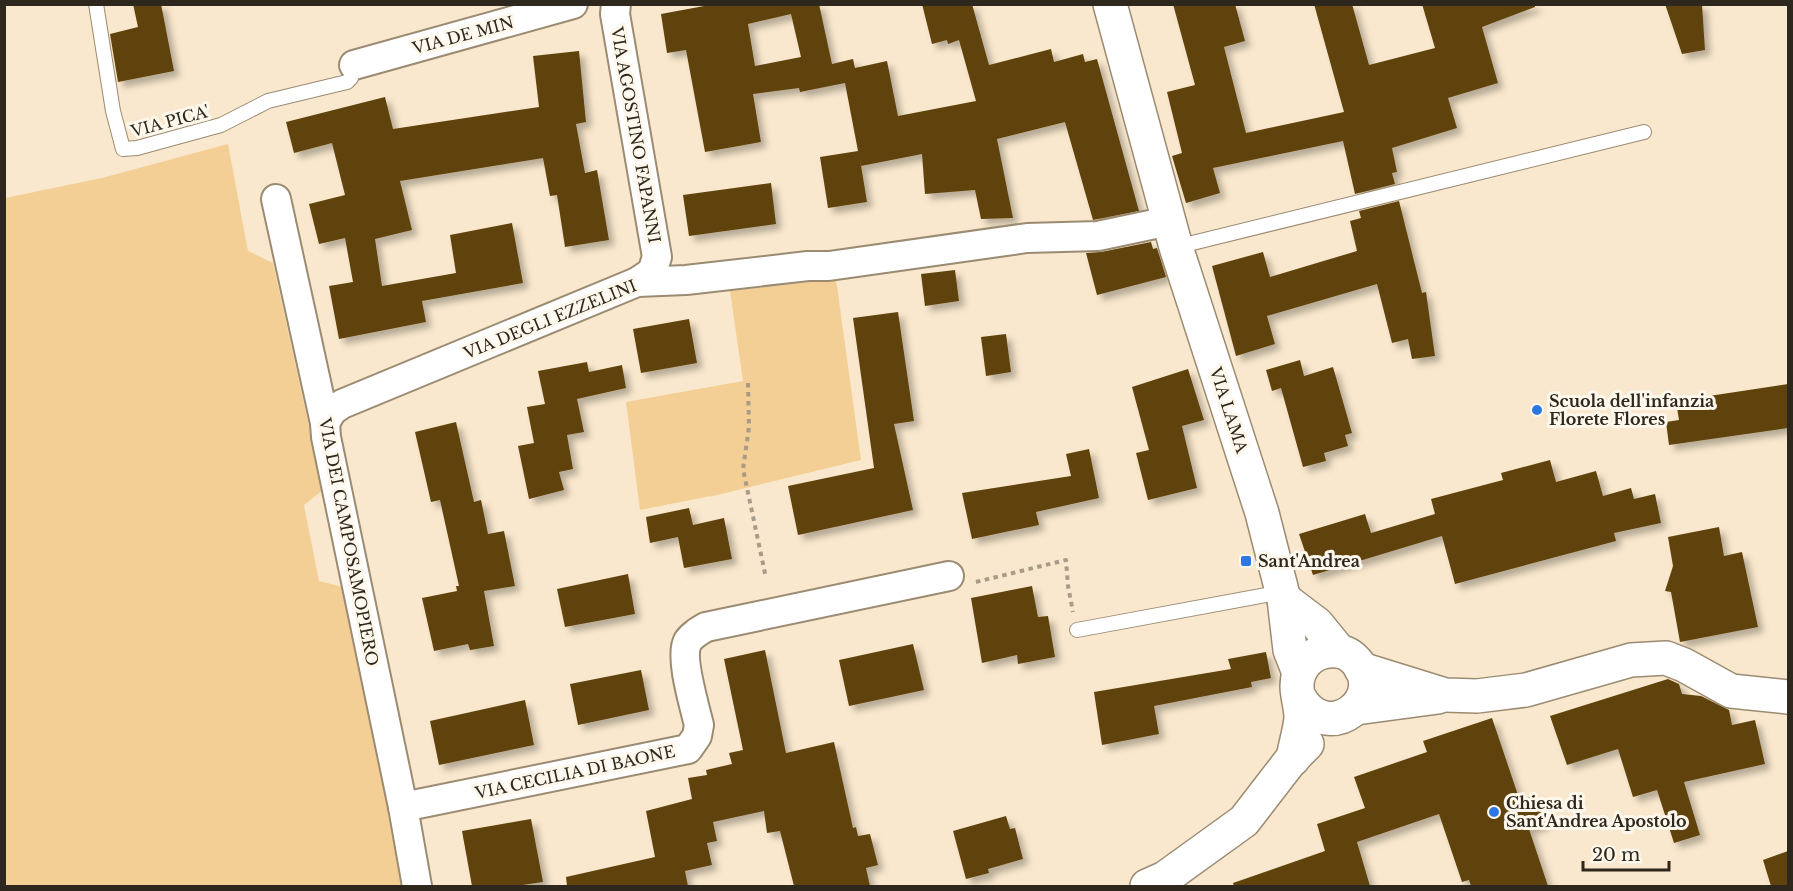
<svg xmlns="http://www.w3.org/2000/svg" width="1793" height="891" viewBox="0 0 1793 891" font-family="'Libre Baskerville',serif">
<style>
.green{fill:#f4cf95}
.building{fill:#60430b;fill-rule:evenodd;filter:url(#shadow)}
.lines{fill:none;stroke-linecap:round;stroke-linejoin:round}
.service-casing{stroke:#9b8b72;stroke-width:16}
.minor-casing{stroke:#9b8b72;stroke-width:32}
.tertiary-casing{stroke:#9b8b72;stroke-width:36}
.path{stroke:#a89b87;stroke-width:4;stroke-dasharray:4.5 4.5;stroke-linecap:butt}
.service{stroke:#fff;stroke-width:14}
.minor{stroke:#fff;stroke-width:28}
.tertiary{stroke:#fff;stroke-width:33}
.poi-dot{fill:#2d77e3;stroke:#fef7ec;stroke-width:2}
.labels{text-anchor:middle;stroke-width:6;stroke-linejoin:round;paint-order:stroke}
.street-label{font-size:16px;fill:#2e271d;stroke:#fef7ec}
.poi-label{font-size:16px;font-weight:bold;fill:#2e271d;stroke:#fef7ec;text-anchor:start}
</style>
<defs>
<filter id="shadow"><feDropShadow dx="5.5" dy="5.5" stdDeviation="3" flood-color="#0004"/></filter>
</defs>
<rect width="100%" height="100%" fill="#f9e8cd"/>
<!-- green -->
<g class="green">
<polygon points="228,144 248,251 273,263 323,490 304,505 319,581 343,587 376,744 401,886 5,886 5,198 102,178"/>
<polygon points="836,279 861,460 709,497 711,496 640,510 626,402 743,381 730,291"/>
</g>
<!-- building -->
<g class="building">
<polygon points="133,4 161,4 174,71 118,82 110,34 138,27"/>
<path d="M715 4H819L832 64 853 59 855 68 887 61 898 116 976 101 959 40 948 44 947 40 932 44 922 4H972L989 65 1051 49 1054 62 1083 54 1085 62 1097 59 1139 211 1093 220 1065 122 997 139 1013 218 981 219 975 190 925 194 922 154 861 166 860 159 867 202 828 208 820 157 858 151 845 83 800 92 799 88 753 94 761 142 705 152 686 50 667 53 661 14ZM791 14 801 57 755 66 748 24Z"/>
<polygon points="1173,4 1235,4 1245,41 1224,47 1246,133 1344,112 1314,4 1352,4 1369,65 1435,48 1422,4 1535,4 1535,7 1482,27 1498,83 1448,98 1457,128 1392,148 1397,172 1392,173 1395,184 1355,194 1343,141 1213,168 1220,193 1186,203 1172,156 1182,153 1167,92 1195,85"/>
<polygon points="1665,4 1702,4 1705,50 1682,54"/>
<polygon points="579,51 586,122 576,124 585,173 597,170 609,240 565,247 557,195 550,196 543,158 400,181 412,230 375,239 382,286 456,273 450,235 512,223 523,283 422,301 426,322 339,339 329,286 353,282 345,238 319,244 309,204 345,195 332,143 294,153 286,122 385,97 393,129 539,107 533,56"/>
<polygon points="771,183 776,224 689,236 683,195"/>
<polygon points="1399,201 1422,293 1426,292 1435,356 1412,359 1408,339 1392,343 1377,284 1267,316 1275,344 1236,356 1212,266 1263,252 1270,277 1357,251 1350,221 1361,218 1359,211"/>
<polygon points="1151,242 1153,249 1157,248 1166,277 1097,295 1086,253 1101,252"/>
<polygon points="955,270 959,301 925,306 921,274"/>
<polygon points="898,312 914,421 894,424 913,510 798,535 788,486 874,468 853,318"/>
<polygon points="689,319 697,363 641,373 633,329"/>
<polygon points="1006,334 1011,372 986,376 981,337"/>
<polygon points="1300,360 1304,376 1333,367 1352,433 1345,435 1348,446 1324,453 1326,461 1303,467 1281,388 1272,391 1266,370"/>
<polygon points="587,362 589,372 622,365 626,388 577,399 584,432 567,435 573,469 559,472 564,490 529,499 518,446 534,443 527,407 545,404 538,371"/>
<polygon points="1188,369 1204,420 1182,426 1197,488 1148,500 1136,453 1149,450 1132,387"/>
<polygon points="1788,384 1788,428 1669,445 1666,422 1679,420 1676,401"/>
<polygon points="456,422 474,502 481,500 488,534 504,531 515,586 484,591 494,646 470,650 468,644 434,651 422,598 457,591 456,586 459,586 440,500 431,502 415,432"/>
<polygon points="1089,449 1099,498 1036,512 1039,525 972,539 962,493 1071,476 1066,454"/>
<polygon points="1550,460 1556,482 1596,471 1603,496 1631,488 1634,499 1655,494 1661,523 1614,533 1616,541 1455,584 1442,536 1313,575 1299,534 1365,514 1371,533 1435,514 1431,499 1503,480 1501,473"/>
<polygon points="689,508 693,525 724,518 732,559 684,568 678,537 650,543 646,517"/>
<polygon points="1719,527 1724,556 1742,552 1758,627 1680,642 1671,592 1665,591 1673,566 1668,537"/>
<polygon points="628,574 635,614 565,627 557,589"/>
<polygon points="1032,586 1038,617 1048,616 1055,657 1018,664 1017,655 982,663 971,598"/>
<polygon points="913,644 924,690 849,706 839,660"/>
<polygon points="765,650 786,753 834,742 853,828 856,827 858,836 870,834 878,865 866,868 870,886 794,886 780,831 767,833 764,811 713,822 717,841 707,843 712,865 685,871 688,886 567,886 566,877 655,857 646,811 692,799 688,778 707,775 706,770 732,764 729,753 743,750 724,659"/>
<polygon points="1266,652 1271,678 1251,682 1252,687 1154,706 1159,734 1102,745 1094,692 1231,669 1228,659"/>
<polygon points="641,670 649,710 578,725 570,684"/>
<polygon points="1668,679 1679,684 1682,694 1701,696 1729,710 1732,725 1755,720 1765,764 1684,782 1700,835 1674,843 1657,790 1633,797 1618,749 1567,765 1550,716"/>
<polygon points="525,700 534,745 439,765 430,721"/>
<polygon points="1492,718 1520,801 1535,795 1544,824 1529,829 1548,886 1471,886 1469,880 1462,882 1439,814 1357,842 1370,886 1234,886 1233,883 1325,851 1317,824 1365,808 1354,777 1427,752 1423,741"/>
<polygon points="1006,816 1010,829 1015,828 1023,859 988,869 989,873 966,879 953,831"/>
<polygon points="531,819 543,882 516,886 472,886 462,831"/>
<polygon points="1788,851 1788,886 1771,886 1763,860"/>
</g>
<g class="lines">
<!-- service casing -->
<g class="service-casing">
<g id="service">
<polyline points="96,4 113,111 123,149 137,148 221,125 268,101 347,82 351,78 354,65"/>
<polyline points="1176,247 1644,132"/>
<polyline points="1077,630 1282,592"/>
</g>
</g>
<!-- minor casing -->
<g class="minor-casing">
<g id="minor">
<polyline points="616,4 615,14 657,257 652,272 637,282"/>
<polyline points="354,65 573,4"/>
<polyline points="276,199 325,423 326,437 403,807 417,886"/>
<polyline points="325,423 332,411 342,404 637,282 686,280 808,266 829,266 1027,238 1098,236 1169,221"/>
<path d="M403 807 688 749 697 736 699 725C695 708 679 656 688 641 692 635 699 631 706 627L949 576"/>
</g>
</g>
<!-- tertiary casing -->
<g class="tertiary-casing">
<g id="tertiary">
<polyline points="1110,4 1176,247 1262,513 1284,599 1290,650 1299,673"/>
<polyline points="1284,599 1317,624 1339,651"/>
<polyline points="1361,669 1445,695 1477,696 1526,690 1631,660 1666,658 1684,665 1731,691 1788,697"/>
<polyline points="1356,708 1438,697"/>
<path d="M1293 759C1295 745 1300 731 1301 718 1301 707 1297 696 1297 686 1297 668 1310 653 1328 651 1337 650 1347 652 1353 658 1393 695 1328 749 1299 697"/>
<polyline points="1147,886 1165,878 1244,821 1291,760 1307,744"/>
</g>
</g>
<!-- path -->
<g class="path">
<polyline points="748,383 749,427 743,469 766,578"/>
<polyline points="976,582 1066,560 1068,586 1073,612"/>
</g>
<!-- service -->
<use href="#service" class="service"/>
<!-- minor -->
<use href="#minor" class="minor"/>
<!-- tertiary -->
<use href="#tertiary" class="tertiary"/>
</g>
<!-- markers -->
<g class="poi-dot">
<circle cx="1537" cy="410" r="6"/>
<rect x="1240" y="555" width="12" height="12" rx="3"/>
<circle cx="1494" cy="812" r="6"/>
</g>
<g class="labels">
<!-- street labels -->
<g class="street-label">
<text transform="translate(463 35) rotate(-15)" y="6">VIA DE MIN</text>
<text transform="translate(170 121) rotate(-15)" y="6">VIA PICA'</text>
<text transform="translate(636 135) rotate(80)" y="6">VIA AGOSTINO FAPANNI</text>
<text transform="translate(550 319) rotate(-22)" y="6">VIA DEGLI EZZELINI</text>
<text transform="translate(1229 410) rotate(72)" y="6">VIA LAMA</text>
<text transform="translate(349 542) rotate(79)" y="6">VIA DEI CAMPOSAMOPIERO</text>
<text transform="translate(575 772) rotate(-12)" y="6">VIA CECILIA DI BAONE</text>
</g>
<!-- poi labels -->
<g class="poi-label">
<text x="1549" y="407">Scuola dell'infanzia<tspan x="1549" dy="18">Florete Flores</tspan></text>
<text x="1258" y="567">Sant'Andrea</text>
<text x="1506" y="809">Chiesa di<tspan x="1506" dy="18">Sant'Andrea Apostolo</tspan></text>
</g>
</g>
<!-- border -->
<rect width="1793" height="891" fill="none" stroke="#2e271d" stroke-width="12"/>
<!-- scale -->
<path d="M1583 861v9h86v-9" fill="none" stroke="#2e271d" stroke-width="3"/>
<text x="1592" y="861" font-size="18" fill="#2e271d" stroke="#fef7ec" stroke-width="4.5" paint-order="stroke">20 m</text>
</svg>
